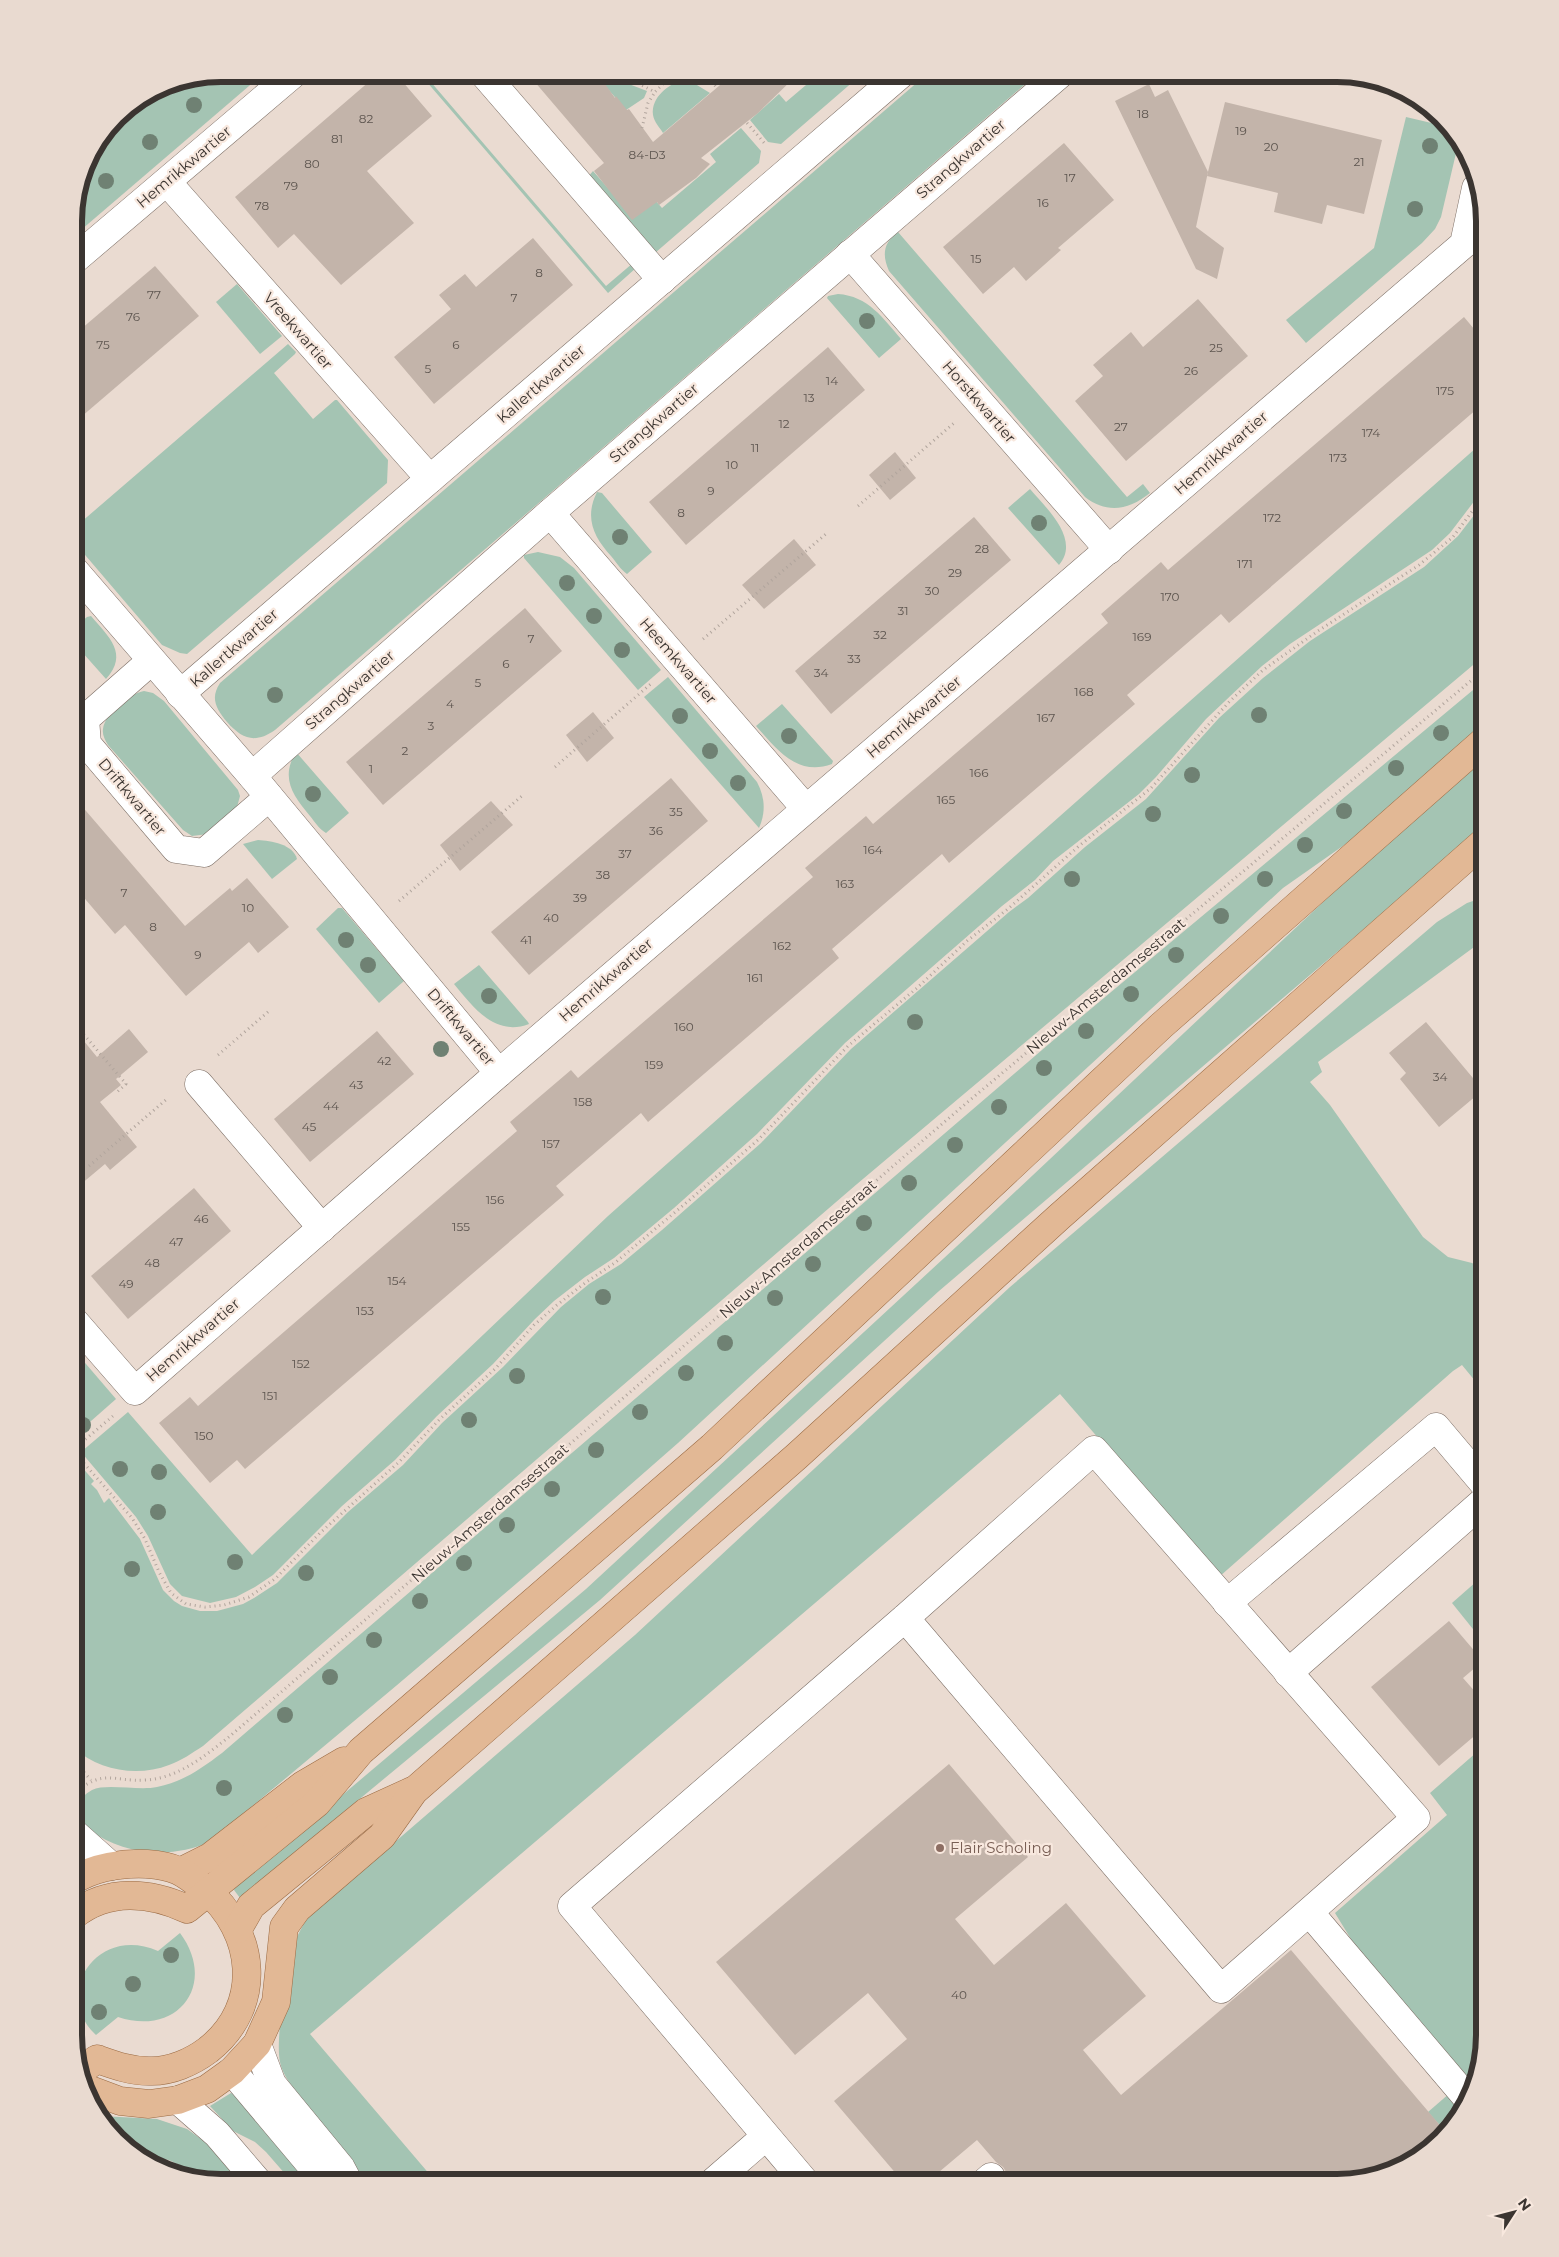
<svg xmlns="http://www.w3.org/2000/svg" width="1559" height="2257" viewBox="0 0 1559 2257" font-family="Montserrat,sans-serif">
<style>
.green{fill:#a4c4b3}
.building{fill:#c3b4aa}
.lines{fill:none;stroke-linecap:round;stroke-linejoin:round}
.minor-casing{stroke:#7c6e65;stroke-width:29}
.major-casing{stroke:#9b6b44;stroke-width:29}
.path{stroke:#b1a59d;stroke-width:3;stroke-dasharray:1 4;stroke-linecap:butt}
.minor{stroke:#fff;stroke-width:28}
.major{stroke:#e2b895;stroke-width:28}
.tree{fill:#6f8173}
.education-dot{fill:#8d6e63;stroke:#f8e8de;stroke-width:2}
.labels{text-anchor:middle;stroke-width:4.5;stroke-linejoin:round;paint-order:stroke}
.number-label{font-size:12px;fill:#5d554f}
.street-label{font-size:15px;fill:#3b3531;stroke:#f8e8de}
.education-label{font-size:15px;fill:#785e54;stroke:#f8e8de;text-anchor:start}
.rim{fill:none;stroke:#3b3531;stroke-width:6}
</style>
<rect width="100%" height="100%" fill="#eadbd1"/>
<!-- green -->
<g class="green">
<polygon points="222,74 263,74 74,236 74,212 85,165 108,131 148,96 165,85"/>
<polygon points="420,74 424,74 606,286 633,263 636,268 608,293"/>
<polygon points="595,74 614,74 621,81 647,91 644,98 626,110"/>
<polygon points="819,74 862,74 781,144 768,142 750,120 779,94 786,102"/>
<path d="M927 74H1037L275 730C255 744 242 739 227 722 216 709 210 698 220 683Z"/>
<path d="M682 80 692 82 710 93 663 133C660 128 654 122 653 115 651 97 668 85 682 80Z"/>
<polygon points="1406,117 1440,125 1455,138 1457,149 1441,217 1435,229 1422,243 1306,343 1286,320 1374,248"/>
<polygon points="741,128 761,151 759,163 655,253 588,177 593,171 634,218 655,200 662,208 716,162 710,154"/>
<path d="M898 232 1127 497 1143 484 1150 493C1129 510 1107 514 1085 497L889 271C882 255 883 243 898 232Z"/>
<polygon points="237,284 282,336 260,354 216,302"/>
<path d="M838 294C868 296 883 318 901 339L879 358 827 298 828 296Z"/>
<polygon points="288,344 296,352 295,354 274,373 313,419 335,400 337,400 388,460 387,483 187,654 180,653 162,645 74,542 74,516 80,523"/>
<polygon points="1485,440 1485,487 1450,533 1432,550 1290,644 1262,666 1206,719 1156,777 1139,794 1053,861 1035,880 1002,906 845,1043 757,1134 674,1208 614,1258 585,1277 554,1301 535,1319 493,1364 437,1416 395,1460 342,1506 273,1575 255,1587 236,1597 210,1603 182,1596 170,1584 148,1536 136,1517 81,1452 128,1412 252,1555 608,1216"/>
<path d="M1030 489C1046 508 1081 539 1059 565L1008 508Z"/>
<path d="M597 492 602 493 652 552 627 574C621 570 616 562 611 556 594 537 584 518 597 492Z"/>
<path d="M1485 501V655L857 1184 203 1746C192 1753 181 1761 169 1765 138 1777 99 1771 74 1748V1458L94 1481 91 1484 97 1490 104 1503 109 1498 140 1539 163 1590 174 1601 182 1606 200 1611H217L243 1604 254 1598 277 1583 348 1512 403 1465 442 1423 503 1367 561 1307 589 1284 621 1264 662 1230 761 1143 851 1049 1009 912 1028 898 1085 847 1146 799 1219 718 1263 678 1310 641 1424 567 1458 536Z"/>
<polygon points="538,552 560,557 574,568 661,670 638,690 524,558 524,555"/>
<path d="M91 616C109 637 129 654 106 679L74 643V628L87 617Z"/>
<path d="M668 677 757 782C765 797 766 812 759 828L644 697Z"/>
<path d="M1485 680V728L1367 829 1283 888 678 1443C524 1579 367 1711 209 1842 173 1859 122 1855 90 1830 84 1825 79 1818 74 1812V1805C79 1800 85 1794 92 1790 106 1783 139 1791 157 1787 183 1782 202 1768 222 1753L1056 1038Z"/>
<path d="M144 691 153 693 164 701 238 790 240 796 237 807 208 834 192 836 183 830 108 745C105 740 102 735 103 729 105 713 129 694 144 691Z"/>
<path d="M782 704 833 761 832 764C797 777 777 749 756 726Z"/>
<path d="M296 752 349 813 326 833C319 829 315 822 310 816 293 796 280 778 296 752Z"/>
<polygon points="1485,763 1485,826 939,1291 600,1600 240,1898 234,1890 236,1885 586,1589 983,1222 1370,858 1467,772"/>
<path d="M258 840C271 841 293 844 297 859L272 879 243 844Z"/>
<path d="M1485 897V939L1318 1062 1322 1072 1310 1082 1330 1105 1423 1237 1448 1257 1472 1263 1485 1270V1393L1462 1365 1453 1371 1219 1577 1060 1394 310 2034 437 2183H368L294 2089C288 2081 282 2072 280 2062 275 2038 287 1974 293 1948 296 1937 302 1927 308 1917L635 1635 1010 1287 1437 922 1467 903Z"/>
<polygon points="338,908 342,908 404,981 379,1003 316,929"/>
<path d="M479 965 528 1022 529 1024C495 1037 473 1007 454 984Z"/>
<polygon points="74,1350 116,1399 74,1436"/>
<polygon points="1485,1574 1485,1644 1452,1603"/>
<polygon points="1485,1745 1485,2035 1472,2086 1354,1944 1335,1913 1447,1815 1430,1793"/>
<path d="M180 1933C218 1984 178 2037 118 2017L96 2035C51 1993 98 1924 158 1951Z"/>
<polygon points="231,2093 234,2094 309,2183 293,2183 266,2152 255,2142 233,2131 210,2106"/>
<polygon points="1450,2093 1465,2110 1444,2130 1428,2112"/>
<polygon points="101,2116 157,2119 187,2129 208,2144 240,2183 212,2183 197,2178 183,2167 169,2160 139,2155"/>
</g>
<!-- building -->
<g class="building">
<polygon points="378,74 396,74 432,116 367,171 414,223 341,285 294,234 278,248 235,197"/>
<polygon points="528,74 598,74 615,98 616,96 627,110 629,109 653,142 733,74 798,74 758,113 701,158 710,164 696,178 659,205 657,202 632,220 594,171 604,163"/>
<polygon points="1149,84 1155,97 1168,90 1208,172 1196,227 1224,248 1217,279 1196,269 1115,101"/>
<polygon points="1225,102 1382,140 1364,214 1327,205 1322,224 1274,212 1278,193 1207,176"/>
<polygon points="1064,143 1114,200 1058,248 1061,250 1026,281 1014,267 983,294 943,247"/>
<polygon points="533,238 573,285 434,404 394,357 451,309 439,295 465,274 476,287"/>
<polygon points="155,266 199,316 74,423 74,335"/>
<polygon points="1198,299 1248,356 1126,461 1075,401 1103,376 1093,365 1131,332 1143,347"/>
<polygon points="1464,317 1485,342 1485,402 1229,623 1221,614 1127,695 1135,704 949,863 942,854 832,949 839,958 648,1122 641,1113 556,1186 564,1195 245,1469 237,1460 210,1483 159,1423 190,1397 198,1406 517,1131 510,1122 571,1070 578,1078 813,877 805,868 866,816 873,824 1108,623 1101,614 1161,562 1168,570"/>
<polygon points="828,347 865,390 686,545 649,502"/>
<polygon points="895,452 916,478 890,500 869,475"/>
<polygon points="974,517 1011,560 831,714 795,671"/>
<polygon points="794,539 816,565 764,609 742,585"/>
<polygon points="525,608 562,651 383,805 346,762"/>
<polygon points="593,712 614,738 587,762 566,735"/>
<polygon points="671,778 708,821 529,975 491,932"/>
<polygon points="74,797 185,926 230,888 232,891 247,878 289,927 258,953 249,942 186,996 125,925 115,934 74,886"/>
<polygon points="491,801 513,825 460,871 440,845"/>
<polygon points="1426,1022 1483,1090 1439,1127 1400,1079 1406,1073 1389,1053"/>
<polygon points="74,1029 97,1057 129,1029 148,1052 116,1079 121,1085 100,1102 137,1147 110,1170 105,1164 74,1190"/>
<polygon points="377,1031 414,1074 310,1162 274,1119"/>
<polygon points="194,1188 231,1231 128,1319 91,1276"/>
<polygon points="1449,1621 1483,1661 1463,1678 1485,1703 1485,1727 1439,1766 1371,1687"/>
<polygon points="949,1764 1028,1857 955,1919 994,1965 1066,1903 1146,1996 1083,2050 1121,2095 1291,1950 1444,2130 1411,2164 1337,2183 1013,2183 1003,2167 996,2162 977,2140 926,2183 904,2183 834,2101 907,2039 868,1993 795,2055 716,1962"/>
</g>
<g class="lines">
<!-- minor casing -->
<g class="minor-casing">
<g id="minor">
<polyline points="484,74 662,280"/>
<polyline points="167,182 430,479"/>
<polyline points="850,254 1109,550"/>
<polyline points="74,260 293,74"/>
<polyline points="550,513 806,809"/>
<polyline points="74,570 252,776 499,1073"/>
<polyline points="151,661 85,719 87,744 176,849 204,853 269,797"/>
<polyline points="180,694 901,74"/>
<polyline points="252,776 550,513 1060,74"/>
<polyline points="199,1084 322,1228"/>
<polyline points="74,1321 135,1391 499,1073 1464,244 1476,188"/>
<polyline points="1227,1603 1436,1427 1485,1485"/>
<polyline points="1288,1673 1485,1500"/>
<polyline points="74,1833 111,1866"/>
<polyline points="1310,1913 1468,2099"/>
<polyline points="257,2044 272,2084 341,2168 349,2183"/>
<polyline points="232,2071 326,2183"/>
<polyline points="178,2100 217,2134 259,2183"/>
<polyline points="712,2183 765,2137"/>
<polyline points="806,2183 572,1906 905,1618 1094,1450 1416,1818 1221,1989 905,1618"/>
<polyline points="984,2183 991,2177"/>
</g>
</g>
<!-- major casing -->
<g class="major-casing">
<g id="major">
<polyline points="182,1871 210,1857 303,1785 344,1761"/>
<path d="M74 1880C95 1867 123 1863 147 1864 176 1866 183 1872 205 1889 256 1932 264 2006 208 2050 192 2062 170 2072 149 2071 130 2071 114 2065 97 2059L83 2069"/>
<path d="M74 1915C108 1888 150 1892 187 1909L317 1803 361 1751 712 1447 1161 1026 1485 740"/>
<polyline points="238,1929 251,1906 366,1812 412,1791"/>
<polyline points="88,2089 120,2101 149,2104 178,2100 207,2089 232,2071 257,2044 276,2002 284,1927 297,1909 382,1836 414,1791 797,1456 1059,1217 1485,841"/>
</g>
</g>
<!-- path -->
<g class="path">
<polyline points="620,74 655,92 673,74"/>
<polyline points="705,74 717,88"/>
<polyline points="747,123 766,145"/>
<polyline points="642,128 648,103 655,92"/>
<polyline points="858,506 954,423"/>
<polyline points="703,639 827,533"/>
<polyline points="555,767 653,682"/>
<polyline points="399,901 523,795"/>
<polyline points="74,1023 126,1084 116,1093"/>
<polyline points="218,1055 269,1011"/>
<polyline points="89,1166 168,1098"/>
<polyline points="74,1449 113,1416"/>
<polyline points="74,1452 132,1518 145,1539 159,1572 171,1593 186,1604 205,1607 224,1605 249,1597 276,1578 320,1533 399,1462 440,1419 496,1368 534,1325 557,1305 585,1283 616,1262 693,1197 759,1139 848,1046 917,988 967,941 1009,908 1079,846 1151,788 1229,702 1263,670 1318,631 1419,565 1453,537 1485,494"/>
<polyline points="74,1761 91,1780"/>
<path d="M74 1793C106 1768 111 1782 146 1780 179 1778 206 1755 230 1736L970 1100 1485 669"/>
<polyline points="156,2166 166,2169"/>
</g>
<!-- minor -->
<use href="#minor" class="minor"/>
<!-- major -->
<use href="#major" class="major"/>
</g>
<!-- trees -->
<g class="tree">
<circle cx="194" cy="105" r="8"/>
<circle cx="150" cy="142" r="8"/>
<circle cx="1430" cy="146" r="8"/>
<circle cx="106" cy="181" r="8"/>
<circle cx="1415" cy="209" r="8"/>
<circle cx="867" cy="321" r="8"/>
<circle cx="1039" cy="523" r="8"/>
<circle cx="620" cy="537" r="8"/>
<circle cx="567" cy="583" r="8"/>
<circle cx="594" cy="616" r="8"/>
<circle cx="622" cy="650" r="8"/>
<circle cx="275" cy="695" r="8"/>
<circle cx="1259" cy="715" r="8"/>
<circle cx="680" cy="716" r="8"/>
<circle cx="1441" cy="733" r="8"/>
<circle cx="789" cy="736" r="8"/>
<circle cx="710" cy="751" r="8"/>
<circle cx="1396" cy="768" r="8"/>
<circle cx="1192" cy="775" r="8"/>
<circle cx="738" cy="783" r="8"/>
<circle cx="313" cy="794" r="8"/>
<circle cx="1344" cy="811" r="8"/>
<circle cx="1153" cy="814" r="8"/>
<circle cx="1305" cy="845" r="8"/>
<circle cx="1072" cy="879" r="8"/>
<circle cx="1265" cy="879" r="8"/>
<circle cx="1221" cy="916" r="8"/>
<circle cx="346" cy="940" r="8"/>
<circle cx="1176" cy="955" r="8"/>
<circle cx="368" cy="965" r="8"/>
<circle cx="1131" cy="994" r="8"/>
<circle cx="489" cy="996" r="8"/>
<circle cx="915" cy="1022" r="8"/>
<circle cx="1086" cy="1031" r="8"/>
<circle cx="441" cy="1049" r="8"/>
<circle cx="1044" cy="1068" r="8"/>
<circle cx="999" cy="1107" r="8"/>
<circle cx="955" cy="1145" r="8"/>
<circle cx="909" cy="1183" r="8"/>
<circle cx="864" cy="1223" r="8"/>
<circle cx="813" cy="1264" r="8"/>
<circle cx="603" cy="1297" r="8"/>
<circle cx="775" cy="1298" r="8"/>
<circle cx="725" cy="1343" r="8"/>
<circle cx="686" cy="1373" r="8"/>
<circle cx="517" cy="1376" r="8"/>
<circle cx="640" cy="1412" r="8"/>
<circle cx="469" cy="1420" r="8"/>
<circle cx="83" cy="1425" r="8"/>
<circle cx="596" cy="1450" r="8"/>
<circle cx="120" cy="1469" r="8"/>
<circle cx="159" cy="1472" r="8"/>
<circle cx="552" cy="1489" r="8"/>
<circle cx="158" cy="1512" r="8"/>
<circle cx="507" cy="1525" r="8"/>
<circle cx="235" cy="1562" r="8"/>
<circle cx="464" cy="1563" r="8"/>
<circle cx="132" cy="1569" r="8"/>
<circle cx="306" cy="1573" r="8"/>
<circle cx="420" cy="1601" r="8"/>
<circle cx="374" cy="1640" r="8"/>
<circle cx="330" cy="1677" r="8"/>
<circle cx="285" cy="1715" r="8"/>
<circle cx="224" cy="1788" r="8"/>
<circle cx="171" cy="1955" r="8"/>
<circle cx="133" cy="1984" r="8"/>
<circle cx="99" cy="2012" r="8"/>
</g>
<!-- markers -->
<circle class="education-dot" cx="940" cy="1848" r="5"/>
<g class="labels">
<!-- number labels -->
<g class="number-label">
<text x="1143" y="118">18</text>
<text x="366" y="123">82</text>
<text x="1241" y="135">19</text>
<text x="337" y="143">81</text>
<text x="1271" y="151">20</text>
<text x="647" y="159">84-D3</text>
<text x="1359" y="166">21</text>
<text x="312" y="168">80</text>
<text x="1070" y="182">17</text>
<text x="291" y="190">79</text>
<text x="1043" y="207">16</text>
<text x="262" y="210">78</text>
<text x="976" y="263">15</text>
<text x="539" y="277">8</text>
<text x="154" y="299">77</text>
<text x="514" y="302">7</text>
<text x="133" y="321">76</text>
<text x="103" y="349">75</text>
<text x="456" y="349">6</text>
<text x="1216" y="352">25</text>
<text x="428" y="373">5</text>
<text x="1191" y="375">26</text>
<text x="832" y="385">14</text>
<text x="1445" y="395">175</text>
<text x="809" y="402">13</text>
<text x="784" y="428">12</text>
<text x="1121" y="431">27</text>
<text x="1371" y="437">174</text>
<text x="755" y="452">11</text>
<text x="1338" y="462">173</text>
<text x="732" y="469">10</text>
<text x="711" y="495">9</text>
<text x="681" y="517">8</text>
<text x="1272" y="522">172</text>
<text x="982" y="553">28</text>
<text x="1245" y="568">171</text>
<text x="955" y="577">29</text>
<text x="932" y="595">30</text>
<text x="1170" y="601">170</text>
<text x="903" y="615">31</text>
<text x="880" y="639">32</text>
<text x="1142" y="641">169</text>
<text x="531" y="643">7</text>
<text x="854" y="663">33</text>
<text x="506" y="668">6</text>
<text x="821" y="677">34</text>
<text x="478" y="687">5</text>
<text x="1084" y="696">168</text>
<text x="450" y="708">4</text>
<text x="1046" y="722">167</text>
<text x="431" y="730">3</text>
<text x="405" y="755">2</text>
<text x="371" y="773">1</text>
<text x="979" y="777">166</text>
<text x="946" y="804">165</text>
<text x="676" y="816">35</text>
<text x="656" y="835">36</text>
<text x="873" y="854">164</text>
<text x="625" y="858">37</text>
<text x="603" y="879">38</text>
<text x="845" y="888">163</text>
<text x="124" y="897">7</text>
<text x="580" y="902">39</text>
<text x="248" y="912">10</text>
<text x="551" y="922">40</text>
<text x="153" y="931">8</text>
<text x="526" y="944">41</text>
<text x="782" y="950">162</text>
<text x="198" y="959">9</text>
<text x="755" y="982">161</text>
<text x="684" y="1031">160</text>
<text x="384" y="1065">42</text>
<text x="654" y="1069">159</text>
<text x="1440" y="1081">34</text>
<text x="356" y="1089">43</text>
<text x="583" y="1106">158</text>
<text x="331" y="1110">44</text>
<text x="309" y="1131">45</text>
<text x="551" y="1148">157</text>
<text x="495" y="1204">156</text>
<text x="201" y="1223">46</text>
<text x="461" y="1231">155</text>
<text x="176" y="1246">47</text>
<text x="152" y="1267">48</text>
<text x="397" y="1285">154</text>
<text x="126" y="1288">49</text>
<text x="365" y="1315">153</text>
<text x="301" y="1368">152</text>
<text x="270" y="1400">151</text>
<text x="204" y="1440">150</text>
<text x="959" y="1999">40</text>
</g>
<!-- street labels -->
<g class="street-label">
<text transform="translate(961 159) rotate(-41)" y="5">Strangkwartier</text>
<text transform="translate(184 167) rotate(-40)" y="5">Hemrikkwartier</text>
<text transform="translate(298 331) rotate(49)" y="5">Vreekwartier</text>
<text transform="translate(541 384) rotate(-41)" y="5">Kallertkwartier</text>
<text transform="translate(979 402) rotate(49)" y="5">Horstkwartier</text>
<text transform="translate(654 423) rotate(-41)" y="5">Strangkwartier</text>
<text transform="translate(1221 453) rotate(-41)" y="5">Hemrikkwartier</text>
<text transform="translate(234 648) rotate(-41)" y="5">Kallertkwartier</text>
<text transform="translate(678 661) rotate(49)" y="5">Heemkwartier</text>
<text transform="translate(350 690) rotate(-41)" y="5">Strangkwartier</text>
<text transform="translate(914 717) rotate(-40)" y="5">Hemrikkwartier</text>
<text transform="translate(132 797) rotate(50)" y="5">Driftkwartier</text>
<text transform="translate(606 980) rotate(-41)" y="5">Hemrikkwartier</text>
<text transform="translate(1106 986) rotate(-40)" y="5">Nieuw-Amsterdamsestraat</text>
<text transform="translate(461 1027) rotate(50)" y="5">Driftkwartier</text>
<text transform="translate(798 1249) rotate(-41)" y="5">Nieuw-Amsterdamsestraat</text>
<text transform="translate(193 1340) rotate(-41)" y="5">Hemrikkwartier</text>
<text transform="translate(490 1513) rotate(-41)" y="5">Nieuw-Amsterdamsestraat</text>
</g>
<!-- education labels -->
<g class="education-label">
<text x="950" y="1853">Flair Scholing</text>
</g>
</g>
<!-- crop -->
<path d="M0 0H1559V2257H0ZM221 82H1337A139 139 0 0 1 1476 221V2035A139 139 0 0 1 1337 2174H221A139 139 0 0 1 82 2035V221A139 139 0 0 1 221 82Z" fill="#e9dad0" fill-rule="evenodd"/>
<path class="rim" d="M221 82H1337A139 139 0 0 1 1476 221V2035A139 139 0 0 1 1337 2174H221A139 139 0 0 1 82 2035V221A139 139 0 0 1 221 82Z"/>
<!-- north arrow -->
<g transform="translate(1514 2212) rotate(54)" stroke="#f8e8de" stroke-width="4" paint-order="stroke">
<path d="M0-4L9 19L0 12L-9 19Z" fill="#3b3531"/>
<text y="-8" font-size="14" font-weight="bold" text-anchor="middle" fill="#3b3531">N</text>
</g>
</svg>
